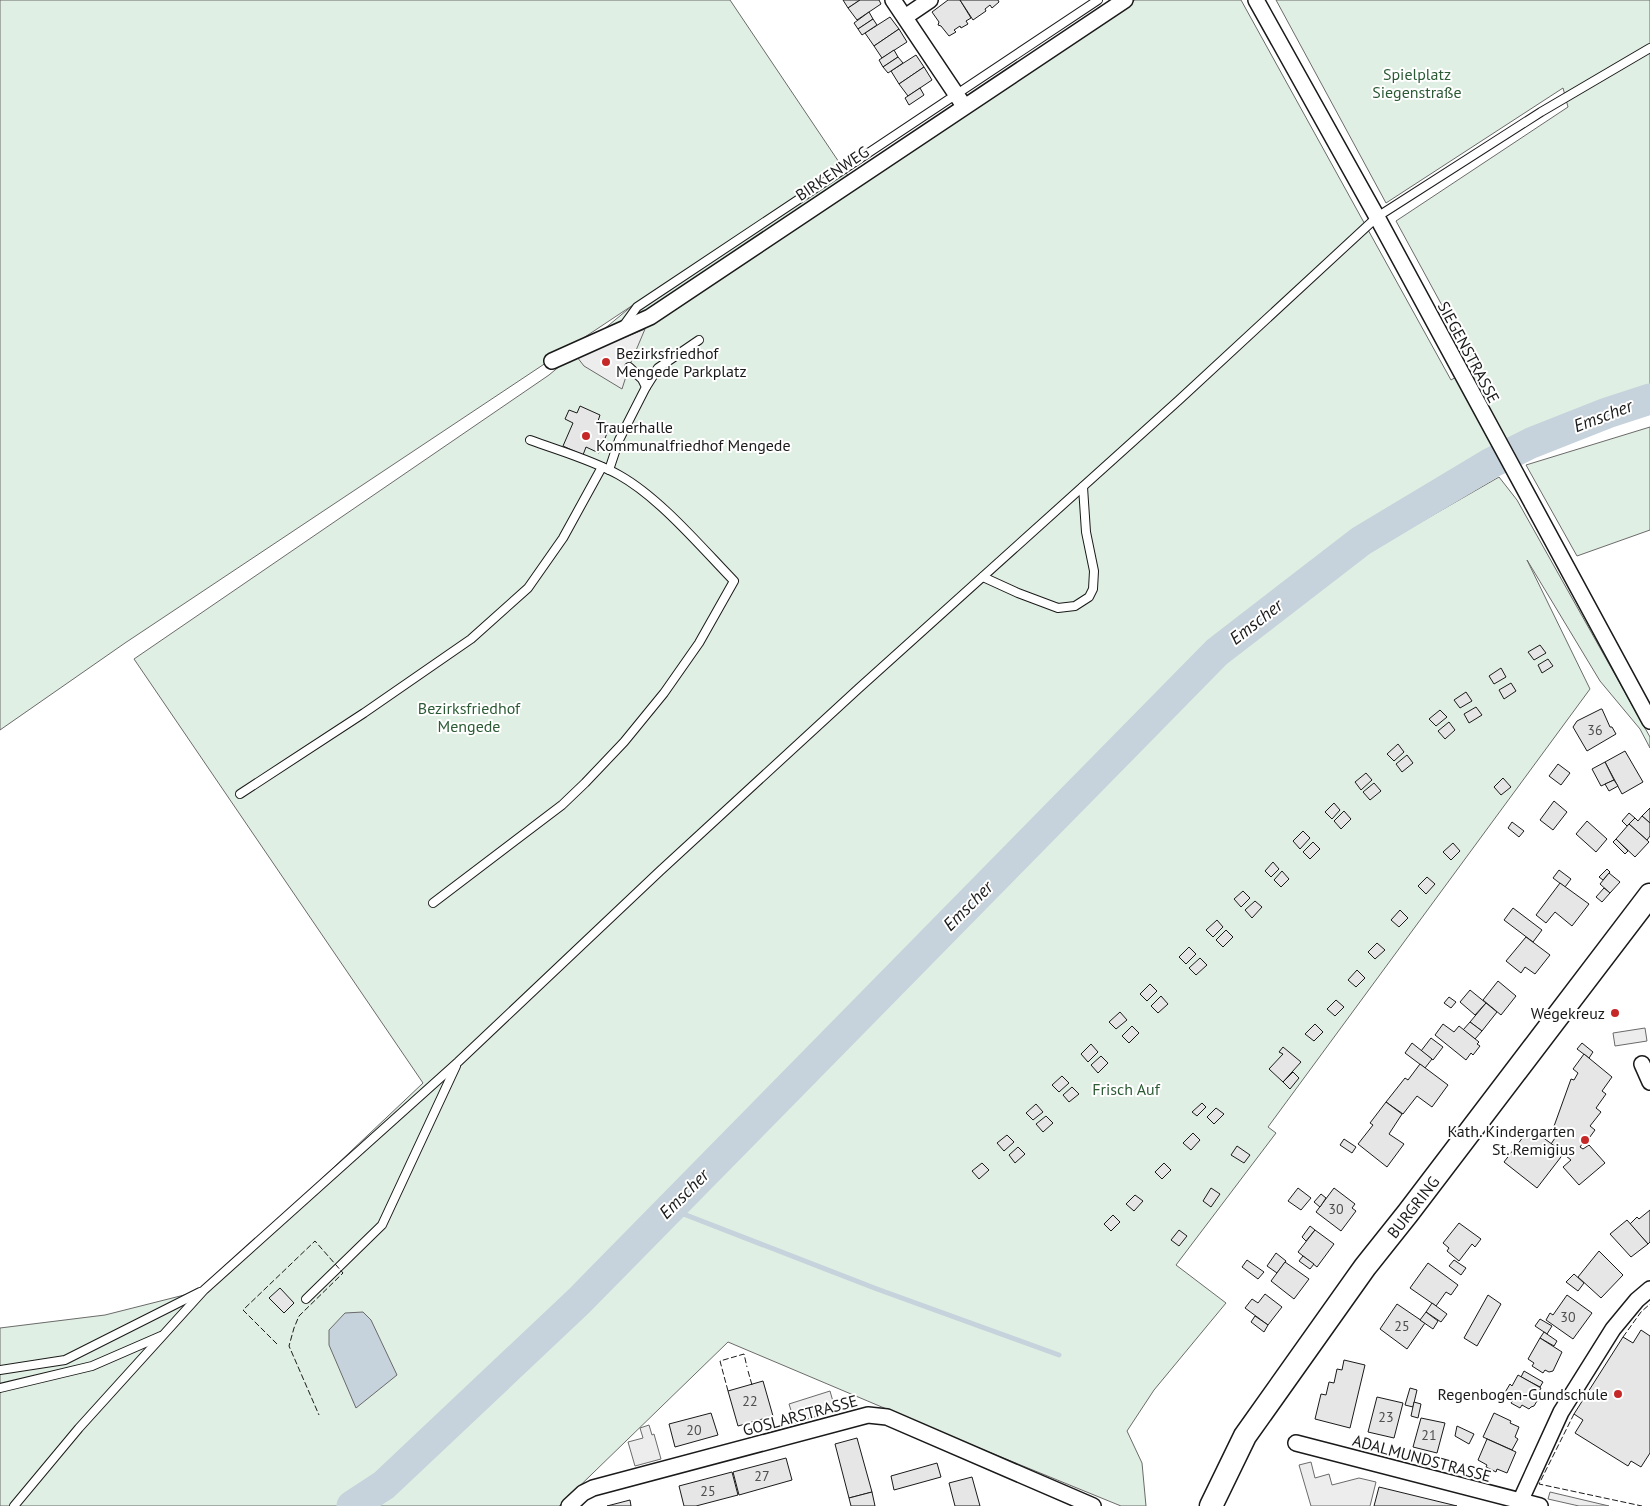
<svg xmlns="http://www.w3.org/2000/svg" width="1650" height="1506" viewBox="0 0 1650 1506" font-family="'PT Sans',sans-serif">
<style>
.green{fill:#e0efe3;stroke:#6a6a6a}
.parking{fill:#ededed;stroke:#6a6a6a}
.water{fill:#c6d2dc;stroke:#6a6a6a}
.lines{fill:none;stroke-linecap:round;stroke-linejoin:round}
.stream{stroke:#c6d2dc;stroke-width:5}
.river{stroke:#c6d2dc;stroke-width:31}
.building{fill:#e6e6e6;stroke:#1a1a1a}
.lane-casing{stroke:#1a1a1a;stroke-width:10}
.street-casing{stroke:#1a1a1a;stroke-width:18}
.secondary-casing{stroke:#1a1a1a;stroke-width:25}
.lane{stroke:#fff;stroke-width:8}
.street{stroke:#fff;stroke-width:15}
.secondary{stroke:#fff;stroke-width:22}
.fence{stroke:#1a1a1a;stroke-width:1;stroke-dasharray:6 2.5;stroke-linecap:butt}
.poi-dot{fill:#c62828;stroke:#fff;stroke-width:2}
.labels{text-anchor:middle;stroke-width:4;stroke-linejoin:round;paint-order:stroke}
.number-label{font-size:14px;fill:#4d4d4d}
.park-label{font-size:16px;fill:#2b5a34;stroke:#fff}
.street-label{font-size:16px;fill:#1a1a1a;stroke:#fff}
.poi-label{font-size:16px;fill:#1a1a1a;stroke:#fff;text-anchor:end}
.water-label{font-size:18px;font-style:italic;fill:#1a1a1a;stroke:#fff}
</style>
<rect width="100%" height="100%" fill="#fff"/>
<!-- green -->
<g class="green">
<polygon points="0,0 730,0 851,180 964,106 1135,0 1241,0 1451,380 1475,366 1396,221 1568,107 1563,88 1386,203 1276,0 1650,0 1650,399 1607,413 1531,443 1491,463 1361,541 1287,599 1499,477 1517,500 1650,737 1650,748 1640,729 1600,681 1527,560 1590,689 1268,1127 1276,1133 1176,1265 1226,1303 1154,1390 1127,1431 1142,1463 1146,1506 1121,1506 974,1446 728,1342 559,1506 0,1506 0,1328 105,1315 204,1290 423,1083 134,659 549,375 633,305 125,643 0,730"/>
<polygon points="1650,427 1650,530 1577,556 1526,465"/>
</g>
<!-- parking -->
<g class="parking">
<polygon points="645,329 629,367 622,389 584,366 577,357"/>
<polygon points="1645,1028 1647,1041 1615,1046 1613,1033"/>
<polygon points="830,1391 834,1405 822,1408 824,1414 795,1423 789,1404"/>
<polygon points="649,1425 652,1435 654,1434 661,1459 635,1466 628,1442 643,1438 640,1428"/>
<polygon points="1311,1462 1315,1478 1329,1474 1332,1485 1359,1478 1376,1482 1370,1506 1311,1506 1299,1465"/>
<polygon points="1550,1492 1609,1506 1579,1506 1548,1499"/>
</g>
<!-- water -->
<polygon class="water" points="363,1312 371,1320 397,1375 356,1408 329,1345 329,1330 345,1313"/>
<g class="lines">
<!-- stream -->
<polyline class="stream" points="668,1208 877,1289 1059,1355"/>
<!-- river -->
<polyline class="river" points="352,1506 384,1485 579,1301 1217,652 1361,541 1491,463 1531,443 1607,413 1650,399"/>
</g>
<!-- building -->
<g class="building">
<polygon points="843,0 860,0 848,8"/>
<polygon points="860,0 879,0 881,4 857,20 848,8"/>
<polygon points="948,0 960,0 971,18 966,21 968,24 961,28 960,26 954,30 956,32 949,36 941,26 938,25 939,22 932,12"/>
<polygon points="960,0 998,0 999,2 992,8 990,5 985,9 986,11 973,20"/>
<polygon points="869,12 873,19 858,29 854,23"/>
<polygon points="890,17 899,29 874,46 865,33"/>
<polygon points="873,19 877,25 862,35 858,29"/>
<polygon points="899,29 907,42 882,58 874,46"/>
<polygon points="894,50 898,57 883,67 879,60"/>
<polygon points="916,55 924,67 899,84 891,71"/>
<polygon points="898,57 903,63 888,73 883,67"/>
<polygon points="924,67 932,80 908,96 899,84"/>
<polygon points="920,88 924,95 909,105 905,98"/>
<polygon points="580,406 600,415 598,421 610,426 599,453 586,447 583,455 563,446 573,423 565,419 569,410 577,413"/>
<polygon points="1540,645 1546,653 1534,660 1528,652"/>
<polygon points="1548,659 1553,666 1542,673 1538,665"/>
<polygon points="1501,668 1506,677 1494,684 1489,676"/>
<polygon points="1511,683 1516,691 1504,699 1499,690"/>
<polygon points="1466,692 1472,701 1460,708 1454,700"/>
<polygon points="1476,707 1482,715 1469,723 1464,714"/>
<polygon points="1601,709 1602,709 1610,727 1612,727 1616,734 1587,751 1573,727 1577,721"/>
<polygon points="1440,710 1447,717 1436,726 1429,719"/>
<polygon points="1449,722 1455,730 1445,739 1438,731"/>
<polygon points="1398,744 1404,752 1394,761 1387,754"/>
<polygon points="1625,751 1643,782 1622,794 1605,762"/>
<polygon points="1407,755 1413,763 1402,772 1396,764"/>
<polygon points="1605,762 1614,780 1601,786 1592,769"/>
<polygon points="1558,764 1570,773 1561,785 1549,776"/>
<polygon points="1366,773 1372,780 1361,790 1355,782"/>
<polygon points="1503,778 1511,787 1501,795 1494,787"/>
<polygon points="1614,780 1618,786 1609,791 1605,784"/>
<polygon points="1374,783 1381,791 1370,800 1363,792"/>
<polygon points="1554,801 1567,812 1553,830 1540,820"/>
<polygon points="1334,803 1340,810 1332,819 1325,812"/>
<polygon points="1650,808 1650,823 1642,816"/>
<polygon points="1344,811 1351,819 1341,829 1334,821"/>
<polygon points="1629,813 1635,818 1627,826 1622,821"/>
<polygon points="1642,816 1650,823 1650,836 1647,840 1629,824 1635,818 1638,821"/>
<polygon points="1587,821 1607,839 1596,852 1576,834"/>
<polygon points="1512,822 1524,831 1519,837 1508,828"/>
<polygon points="1629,824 1649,842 1635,857 1616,839"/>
<polygon points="1303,831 1310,838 1300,849 1293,841"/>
<polygon points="1616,839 1628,851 1625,854 1613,842"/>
<polygon points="1313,842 1320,849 1310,859 1303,852"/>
<polygon points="1453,843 1460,851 1451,860 1443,852"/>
<polygon points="1273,862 1279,869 1271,877 1265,871"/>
<polygon points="1607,869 1610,872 1603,880 1599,877"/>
<polygon points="1559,870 1571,879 1565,887 1553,878"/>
<polygon points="1282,871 1289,879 1281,887 1274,880"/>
<polygon points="1609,873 1620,882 1610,893 1600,884"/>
<polygon points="1427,877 1435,884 1426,894 1418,886"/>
<polygon points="1560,883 1589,904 1572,926 1555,912 1546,923 1536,915"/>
<polygon points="1604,888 1610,893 1602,902 1596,897"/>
<polygon points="1243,891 1250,898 1241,907 1234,899"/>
<polygon points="1255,901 1262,907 1252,918 1245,910"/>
<polygon points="1513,908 1542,930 1533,942 1504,920"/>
<polygon points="1400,910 1408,918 1399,927 1391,920"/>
<polygon points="1217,920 1223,927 1213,937 1206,930"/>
<polygon points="1226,930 1233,937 1223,947 1216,940"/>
<polygon points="1526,937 1550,955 1535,974 1525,967 1521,973 1506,961"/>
<polygon points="1377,943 1385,950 1375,959 1368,952"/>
<polygon points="1189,947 1196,954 1186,964 1179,957"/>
<polygon points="1200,958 1207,965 1196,975 1189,968"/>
<polygon points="1357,970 1365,978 1356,987 1348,980"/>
<polygon points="1498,981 1516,996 1501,1015 1483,1000"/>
<polygon points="1150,984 1157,991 1147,1001 1140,994"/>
<polygon points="1470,990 1486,1003 1475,1015 1460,1002"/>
<polygon points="1161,996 1168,1004 1158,1013 1151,1006"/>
<polygon points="1449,997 1456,1002 1451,1008 1444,1003"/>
<polygon points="1336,1000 1344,1007 1335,1016 1327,1009"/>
<polygon points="1486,1003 1497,1012 1482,1031 1470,1022"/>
<polygon points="1120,1012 1127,1020 1116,1029 1109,1022"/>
<polygon points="1470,1022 1482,1031 1475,1039 1463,1030"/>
<polygon points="1315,1024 1323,1032 1314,1041 1305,1034"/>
<polygon points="1443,1024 1454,1032 1459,1026 1479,1042 1477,1044 1480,1046 1473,1055 1471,1053 1466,1060 1435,1035"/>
<polygon points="1132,1026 1139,1033 1129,1043 1122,1036"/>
<polygon points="1431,1038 1443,1047 1433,1060 1421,1051"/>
<polygon points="1412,1043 1432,1059 1425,1068 1405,1053"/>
<polygon points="1582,1043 1593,1052 1589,1058 1577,1049"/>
<polygon points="1091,1044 1098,1052 1088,1062 1081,1054"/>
<polygon points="1283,1047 1301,1062 1283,1082 1269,1069 1283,1054 1279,1052"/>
<polygon points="1584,1054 1612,1077 1602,1091 1606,1094 1596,1108 1601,1112 1590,1126 1595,1130 1584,1145 1582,1144 1580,1147 1583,1149 1589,1145 1605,1163 1579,1185 1563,1167 1571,1160 1551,1144 1559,1132 1553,1129 1571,1079 1574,1080 1578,1073 1573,1069"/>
<polygon points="1101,1056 1108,1063 1098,1073 1091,1065"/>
<polygon points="1420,1064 1448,1085 1432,1107 1417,1096 1403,1114 1386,1102 1405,1078 1408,1080"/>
<polygon points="1293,1072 1299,1078 1290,1089 1283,1082"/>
<polygon points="1062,1076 1069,1083 1059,1092 1052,1085"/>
<polygon points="1072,1087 1079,1094 1069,1102 1063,1095"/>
<polygon points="1386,1102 1402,1114 1389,1134 1404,1144 1387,1167 1358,1144 1373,1125 1370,1123"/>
<polygon points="1202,1103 1206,1107 1197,1116 1192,1112"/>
<polygon points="1036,1104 1043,1112 1033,1120 1026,1113"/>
<polygon points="1216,1108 1224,1114 1214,1124 1207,1117"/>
<polygon points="1046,1116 1053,1123 1043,1132 1036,1124"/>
<polygon points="1530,1128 1564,1153 1537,1188 1504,1162"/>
<polygon points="1193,1133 1200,1140 1191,1150 1183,1143"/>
<polygon points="1007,1135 1014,1142 1004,1151 997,1143"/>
<polygon points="1344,1139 1356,1147 1352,1153 1340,1145"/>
<polygon points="1237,1146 1250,1155 1244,1163 1231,1155"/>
<polygon points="1018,1147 1025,1154 1015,1163 1009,1155"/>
<polygon points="982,1163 989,1170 979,1179 972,1171"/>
<polygon points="1164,1163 1171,1170 1162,1179 1155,1172"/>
<polygon points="1211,1188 1220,1194 1211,1207 1203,1201"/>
<polygon points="1298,1188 1311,1198 1301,1210 1288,1201"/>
<polygon points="1334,1188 1355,1204 1352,1208 1356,1211 1341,1231 1316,1212"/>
<polygon points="1321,1194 1326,1198 1320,1207 1314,1202"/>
<polygon points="1135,1195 1143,1201 1134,1211 1126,1204"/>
<polygon points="1650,1210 1650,1242 1648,1244 1630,1224 1637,1217 1639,1219"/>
<polygon points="1113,1215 1120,1222 1111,1231 1104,1224"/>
<polygon points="1627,1220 1648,1244 1631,1257 1610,1234"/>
<polygon points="1459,1223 1481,1239 1475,1247 1472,1244 1459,1261 1447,1251 1449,1248 1443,1243"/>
<polygon points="1310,1226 1315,1230 1306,1241 1302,1237"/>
<polygon points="1179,1230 1187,1236 1179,1246 1171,1240"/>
<polygon points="1315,1230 1334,1244 1317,1267 1298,1252"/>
<polygon points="1599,1251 1623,1275 1601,1298 1578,1277"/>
<polygon points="1276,1253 1286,1261 1277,1273 1267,1266"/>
<polygon points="1303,1256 1314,1264 1310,1269 1299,1261"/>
<polygon points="1247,1260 1264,1272 1258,1279 1242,1267"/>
<polygon points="1454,1260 1466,1268 1461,1275 1449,1266"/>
<polygon points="1285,1262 1309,1279 1294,1299 1271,1281"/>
<polygon points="1428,1263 1458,1285 1451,1295 1446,1292 1436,1306 1410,1288"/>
<polygon points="1574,1274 1584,1283 1578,1291 1566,1282"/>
<polygon points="280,1288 294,1303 284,1313 269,1298"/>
<polygon points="1265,1294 1282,1307 1268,1325 1245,1308 1252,1299 1258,1303"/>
<polygon points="1488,1295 1501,1304 1477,1346 1464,1338"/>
<polygon points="1567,1295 1592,1313 1573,1339 1546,1320 1550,1313 1553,1315"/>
<polygon points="1432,1303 1447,1314 1441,1322 1426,1312"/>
<polygon points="1397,1304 1425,1323 1407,1349 1380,1329"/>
<polygon points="1426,1312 1438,1321 1433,1329 1420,1320"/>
<polygon points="1255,1316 1268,1325 1264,1332 1251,1322"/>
<polygon points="1540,1319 1552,1326 1547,1334 1535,1326"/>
<polygon points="1641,1330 1650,1336 1650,1453 1641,1467 1631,1461 1628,1466 1575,1433 1583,1420 1574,1414 1623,1337 1633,1343"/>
<polygon points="1544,1332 1557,1341 1554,1346 1540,1338"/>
<polygon points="1540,1338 1562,1352 1553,1371 1549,1372 1545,1370 1543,1373 1532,1366 1534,1363 1528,1359"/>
<polygon points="1344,1360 1365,1365 1350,1428 1315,1419 1321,1394 1326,1395 1329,1382 1334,1383 1337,1369 1342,1370"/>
<polygon points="1524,1371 1543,1382 1540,1387 1521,1377"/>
<polygon points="1518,1375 1541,1388 1536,1397 1537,1401 1534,1406 1531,1407 1529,1409 1522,1405 1520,1408 1511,1403 1513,1400 1504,1394 1510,1384 1512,1386"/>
<polygon points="763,1381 773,1416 738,1426 728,1391"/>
<polygon points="1410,1388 1417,1390 1413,1407 1405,1405"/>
<polygon points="1377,1397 1403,1403 1394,1438 1368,1432"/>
<polygon points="1414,1402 1421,1404 1418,1418 1411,1416"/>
<polygon points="711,1413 718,1435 675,1447 669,1424"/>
<polygon points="1494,1413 1511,1421 1510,1423 1519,1427 1515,1437 1518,1439 1512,1450 1483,1437"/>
<polygon points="1421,1418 1445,1423 1437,1453 1413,1447"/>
<polygon points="1457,1426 1474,1434 1469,1444 1455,1436"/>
<polygon points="857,1438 872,1492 849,1498 835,1444"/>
<polygon points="1487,1439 1516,1452 1507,1473 1497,1469 1496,1472 1486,1467 1487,1465 1478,1460"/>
<polygon points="786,1458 792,1480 739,1495 733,1472"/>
<polygon points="937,1463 941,1477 894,1490 891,1476"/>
<polygon points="732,1472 738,1495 696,1506 684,1506 679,1486"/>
<polygon points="972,1477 980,1506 955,1506 949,1483"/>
<polygon points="1379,1487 1457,1506 1374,1506"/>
<polygon points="872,1492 875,1506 851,1506 849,1498"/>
<polygon points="630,1500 631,1506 607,1506"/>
</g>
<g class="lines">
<!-- lane casing -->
<g class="lane-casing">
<g id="lane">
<polyline points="624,325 637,307 1098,0"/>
<polyline points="646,387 658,368 699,340"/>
<polyline points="609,470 619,440 646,387 642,379 629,367"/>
<polyline points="983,577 1018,593 1058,608 1075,606 1089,597 1093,589 1094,571 1086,532 1083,487"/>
<polyline points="240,794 364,713 471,639 528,588 563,538 602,467"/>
<path d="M433 903 562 805 585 783 624 742 664 693 699 643 734 581C701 547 660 498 619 475 592 460 560 451 530 440"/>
<polyline points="306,1299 382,1225 456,1066"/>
<polyline points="0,1370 65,1360 200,1292"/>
<polyline points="0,1388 92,1366 161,1336"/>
<polyline points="14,1506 79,1428 204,1290 458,1062 660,871 858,689 1179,400 1377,217 1541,112 1650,48"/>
</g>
</g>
<!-- street casing -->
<g class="street-casing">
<g id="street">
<polyline points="893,0 964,106"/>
<polyline points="1256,0 1377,217 1650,721"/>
<polyline points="905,17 930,0"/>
<polyline points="552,361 650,317 1125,0"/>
<polyline points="1642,1064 1650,1082"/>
<polyline points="1296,1443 1540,1506"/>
<polyline points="569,1506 583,1493 593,1488 868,1415 887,1417 1093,1506"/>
<polyline points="1518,1506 1561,1412 1613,1329 1637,1300 1650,1289"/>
</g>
</g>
<!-- secondary casing -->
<g class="secondary-casing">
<polyline id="secondary" points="1211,1506 1245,1436 1365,1267 1408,1213 1650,895"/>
</g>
<!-- lane -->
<use href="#lane" class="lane"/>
<!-- street -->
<use href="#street" class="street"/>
<!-- secondary -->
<use href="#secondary" class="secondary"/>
<!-- fence -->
<g class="fence">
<polyline points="1623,1337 1641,1312 1650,1304"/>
<polyline points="277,1344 243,1310 315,1241 343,1273 299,1316 294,1328 289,1346 319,1415"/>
<polyline points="748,1371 752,1385"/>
<polyline points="728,1391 720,1361 744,1354 747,1367"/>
<polyline points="1574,1414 1539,1484 1642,1506"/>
</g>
</g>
<!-- markers -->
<g class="poi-dot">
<circle cx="606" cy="362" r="5"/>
<circle cx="586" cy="436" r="5"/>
<circle cx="1615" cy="1013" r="5"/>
<circle cx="1585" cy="1140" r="5"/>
<circle cx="1618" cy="1394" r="5"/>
</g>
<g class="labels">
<!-- number labels -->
<g class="number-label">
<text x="1595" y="735">36</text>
<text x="1336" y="1214">30</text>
<text x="1568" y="1322">30</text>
<text x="1402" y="1331">25</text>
<text x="750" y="1406">22</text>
<text x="1386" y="1422">23</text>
<text x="694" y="1435">20</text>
<text x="1429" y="1440">21</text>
<text x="762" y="1481">27</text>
<text x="708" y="1496">25</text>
</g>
<!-- park labels -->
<g class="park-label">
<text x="1417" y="80">Spielplatz<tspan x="1417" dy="18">Siegenstraße</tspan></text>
<text x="469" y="714">Bezirksfriedhof<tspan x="469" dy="18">Mengede</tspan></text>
<text x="1126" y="1095">Frisch Auf</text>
</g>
<!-- street labels -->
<g class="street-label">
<text transform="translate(832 173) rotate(-34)" y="6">BIRKENWEG</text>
<text transform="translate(1469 352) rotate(62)" y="6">SIEGENSTRASSE</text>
<text transform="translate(1413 1207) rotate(-52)" y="6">BURGRING</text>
<text transform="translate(800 1415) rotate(-15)" y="6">GOSLARSTRASSE</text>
<text transform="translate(1422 1458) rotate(15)" y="6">ADALMUNDSTRASSE</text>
</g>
<!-- poi labels -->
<g class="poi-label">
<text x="616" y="359" text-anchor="start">Bezirksfriedhof<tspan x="616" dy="18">Mengede Parkplatz</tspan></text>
<text x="596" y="433" text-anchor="start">Trauerhalle<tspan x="596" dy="18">Kommunalfriedhof Mengede</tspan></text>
<text x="1605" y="1019">Wegekreuz</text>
<text x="1575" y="1137">Kath. Kindergarten<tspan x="1575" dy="18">St. Remigius</tspan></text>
<text x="1608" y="1400">Regenbogen-Gundschule</text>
</g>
<!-- water labels -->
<g class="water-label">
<text transform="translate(1603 416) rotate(-21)" y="6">Emscher</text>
<text transform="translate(1256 622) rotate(-38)" y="6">Emscher</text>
<text transform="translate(968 906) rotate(-45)" y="6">Emscher</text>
<text transform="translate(684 1194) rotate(-45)" y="6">Emscher</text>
</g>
</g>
</svg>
